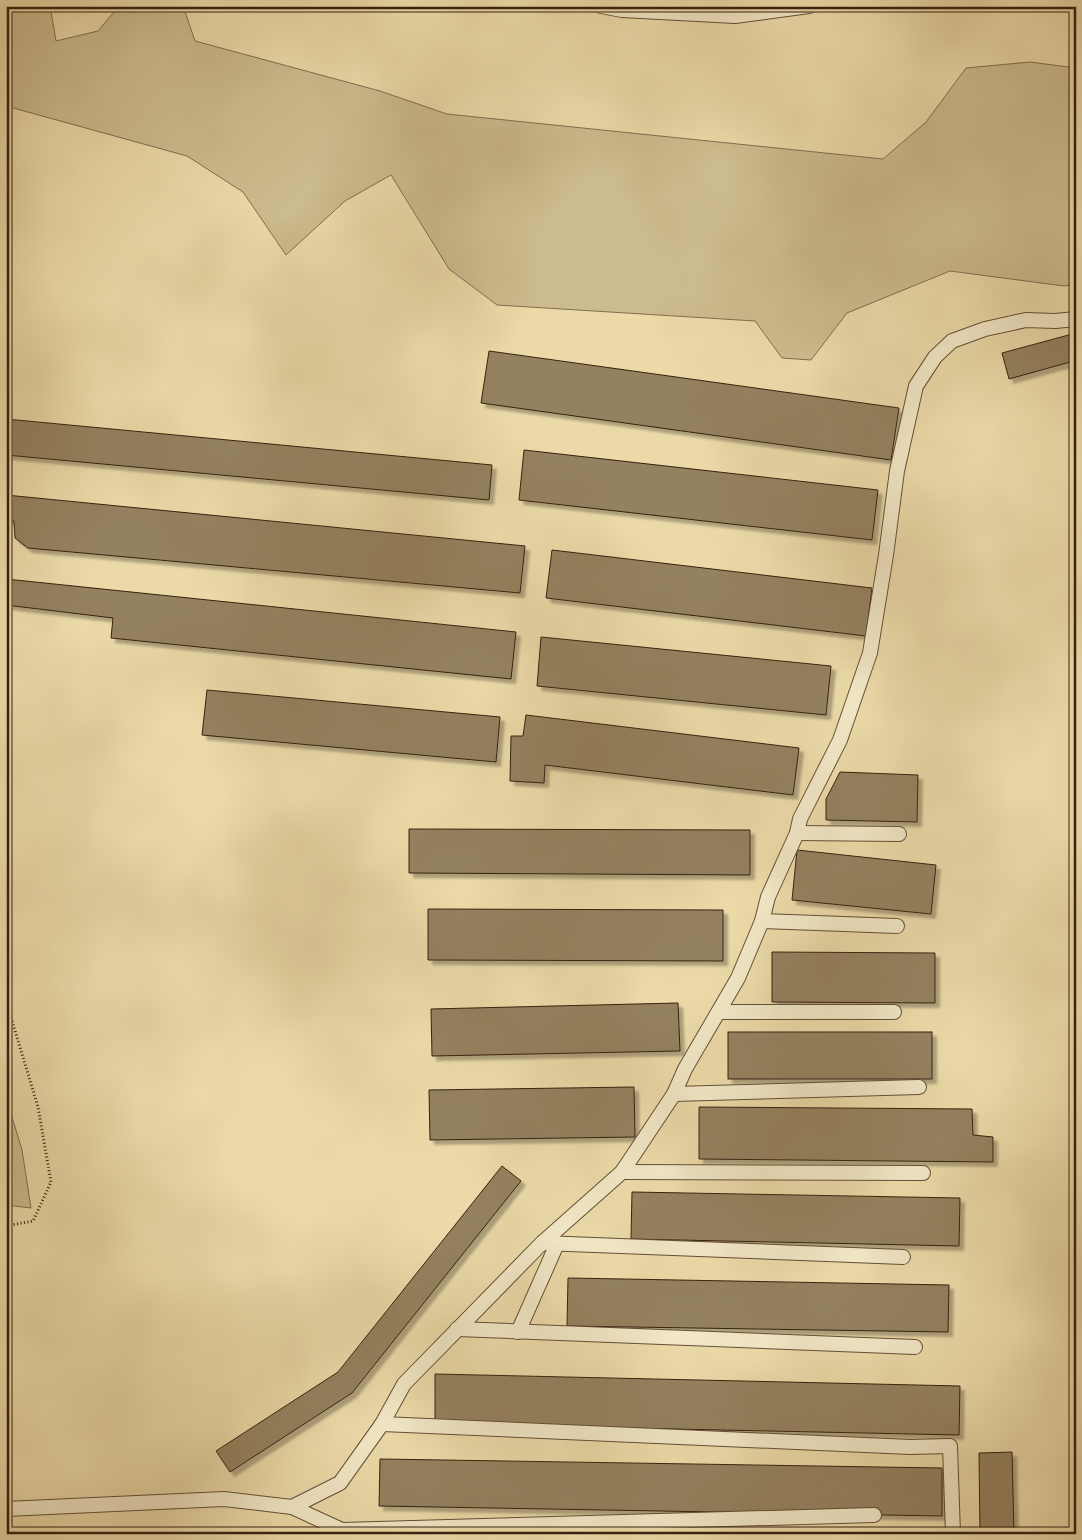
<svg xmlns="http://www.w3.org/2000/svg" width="1082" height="1540" viewBox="0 0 1082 1540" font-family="Alegreya,serif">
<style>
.green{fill:#ccbb8e;stroke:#816e4f}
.building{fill:#94815f;stroke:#362110;filter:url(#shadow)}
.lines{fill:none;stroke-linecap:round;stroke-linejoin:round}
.service-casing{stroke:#634f36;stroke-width:16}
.path{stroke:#362110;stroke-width:3;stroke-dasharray:1 2.5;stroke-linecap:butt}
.service{stroke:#f2e7c6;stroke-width:14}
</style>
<defs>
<filter id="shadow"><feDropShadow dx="4.5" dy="4.5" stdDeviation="1" flood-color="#0004"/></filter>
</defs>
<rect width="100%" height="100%" fill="#ebdaa8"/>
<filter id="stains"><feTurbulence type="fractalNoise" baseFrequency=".004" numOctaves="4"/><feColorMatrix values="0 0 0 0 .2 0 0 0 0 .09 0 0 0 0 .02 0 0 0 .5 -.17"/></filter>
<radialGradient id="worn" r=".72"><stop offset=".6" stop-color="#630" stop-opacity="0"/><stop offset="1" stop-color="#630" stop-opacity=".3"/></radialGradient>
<!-- green -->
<g class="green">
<polygon points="6,6 50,6 56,41 98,31 119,6 183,6 195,41 380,91 447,114 883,159 926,122 966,68 1030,62 1076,68 1076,284 1064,286 950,271 847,313 811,360 782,358 755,321 497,305 449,269 391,175 345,201 286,255 243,192 187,156 6,106"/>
<polygon points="6,1097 22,1150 31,1208 6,1205"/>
</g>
<!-- building -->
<g class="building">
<polygon points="1076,333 1076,382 1070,362 1009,379 1002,353"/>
<polygon points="489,351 899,408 891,460 481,403"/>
<polygon points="6,419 492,465 489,500 6,455"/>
<polygon points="524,450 878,490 872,540 519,500"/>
<polygon points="6,495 525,546 520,593 28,548 15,538 14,521 6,520"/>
<polygon points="552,550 872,588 866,636 546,598"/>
<polygon points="6,579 516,632 511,679 111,638 113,618 6,605"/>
<polygon points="541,637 831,666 826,715 537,686"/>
<polygon points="207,690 500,717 496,762 202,735"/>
<polygon points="526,715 799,748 793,795 545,765 544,783 510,781 511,736 523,736"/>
<polygon points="840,772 918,775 917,822 826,820 826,799"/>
<polygon points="409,829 750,830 750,875 409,873"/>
<polygon points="797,850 936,865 931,914 792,900"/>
<polygon points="428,909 723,910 723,961 428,960"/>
<polygon points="772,952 935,953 935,1003 772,1002"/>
<polygon points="678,1003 680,1051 432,1056 431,1009"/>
<rect x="728" y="1032" width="204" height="47"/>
<polygon points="634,1087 635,1137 430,1140 429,1090"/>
<polygon points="699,1107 972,1109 973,1135 993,1137 993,1162 699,1159"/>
<polygon points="502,1166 521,1181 352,1393 230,1472 216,1451 338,1372"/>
<polygon points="632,1192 960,1198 959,1246 631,1239"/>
<polygon points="568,1278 949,1285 948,1332 567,1326"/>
<polygon points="435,1374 960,1386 959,1435 435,1424"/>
<polygon points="1012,1452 1014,1534 980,1534 979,1453"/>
<polygon points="380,1459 942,1468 942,1516 379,1506"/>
</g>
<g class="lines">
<!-- service casing -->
<g class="service-casing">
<g id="service">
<polyline points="601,6 622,10 735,16 809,6"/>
<polyline points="797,833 899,834"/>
<polyline points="762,921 897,926"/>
<polyline points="720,1012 894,1012"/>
<polyline points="674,1094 919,1087"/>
<polyline points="622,1172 923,1173"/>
<polyline points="542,1243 903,1257"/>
<polyline points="457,1329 915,1347"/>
<polyline points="518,1332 557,1244"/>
<polyline points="382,1424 910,1447 950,1446 953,1534"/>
<polyline points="292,1507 340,1483 382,1424 404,1384 542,1243 622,1172 674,1094 685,1069 738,978 762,921 768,897 797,833 800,819 840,740 870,653 886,555 897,471 916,386 935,357 952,341 985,329 1026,320 1055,321 1076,319"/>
<polyline points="6,1509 224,1499 292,1507 342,1530 874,1515"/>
</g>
</g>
<!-- path -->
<polyline class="path" points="6,1001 38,1107 51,1182 33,1221 6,1226"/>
<!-- service -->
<use href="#service" class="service"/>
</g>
<!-- margin -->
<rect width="1082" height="1540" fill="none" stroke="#ebdaa8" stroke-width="25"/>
<rect x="8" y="8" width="1067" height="1525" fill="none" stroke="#362110" stroke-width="2.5"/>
<rect x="12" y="12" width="1057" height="1515" fill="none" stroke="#362110"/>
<rect width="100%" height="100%" filter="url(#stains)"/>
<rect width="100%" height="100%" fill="url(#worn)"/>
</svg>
